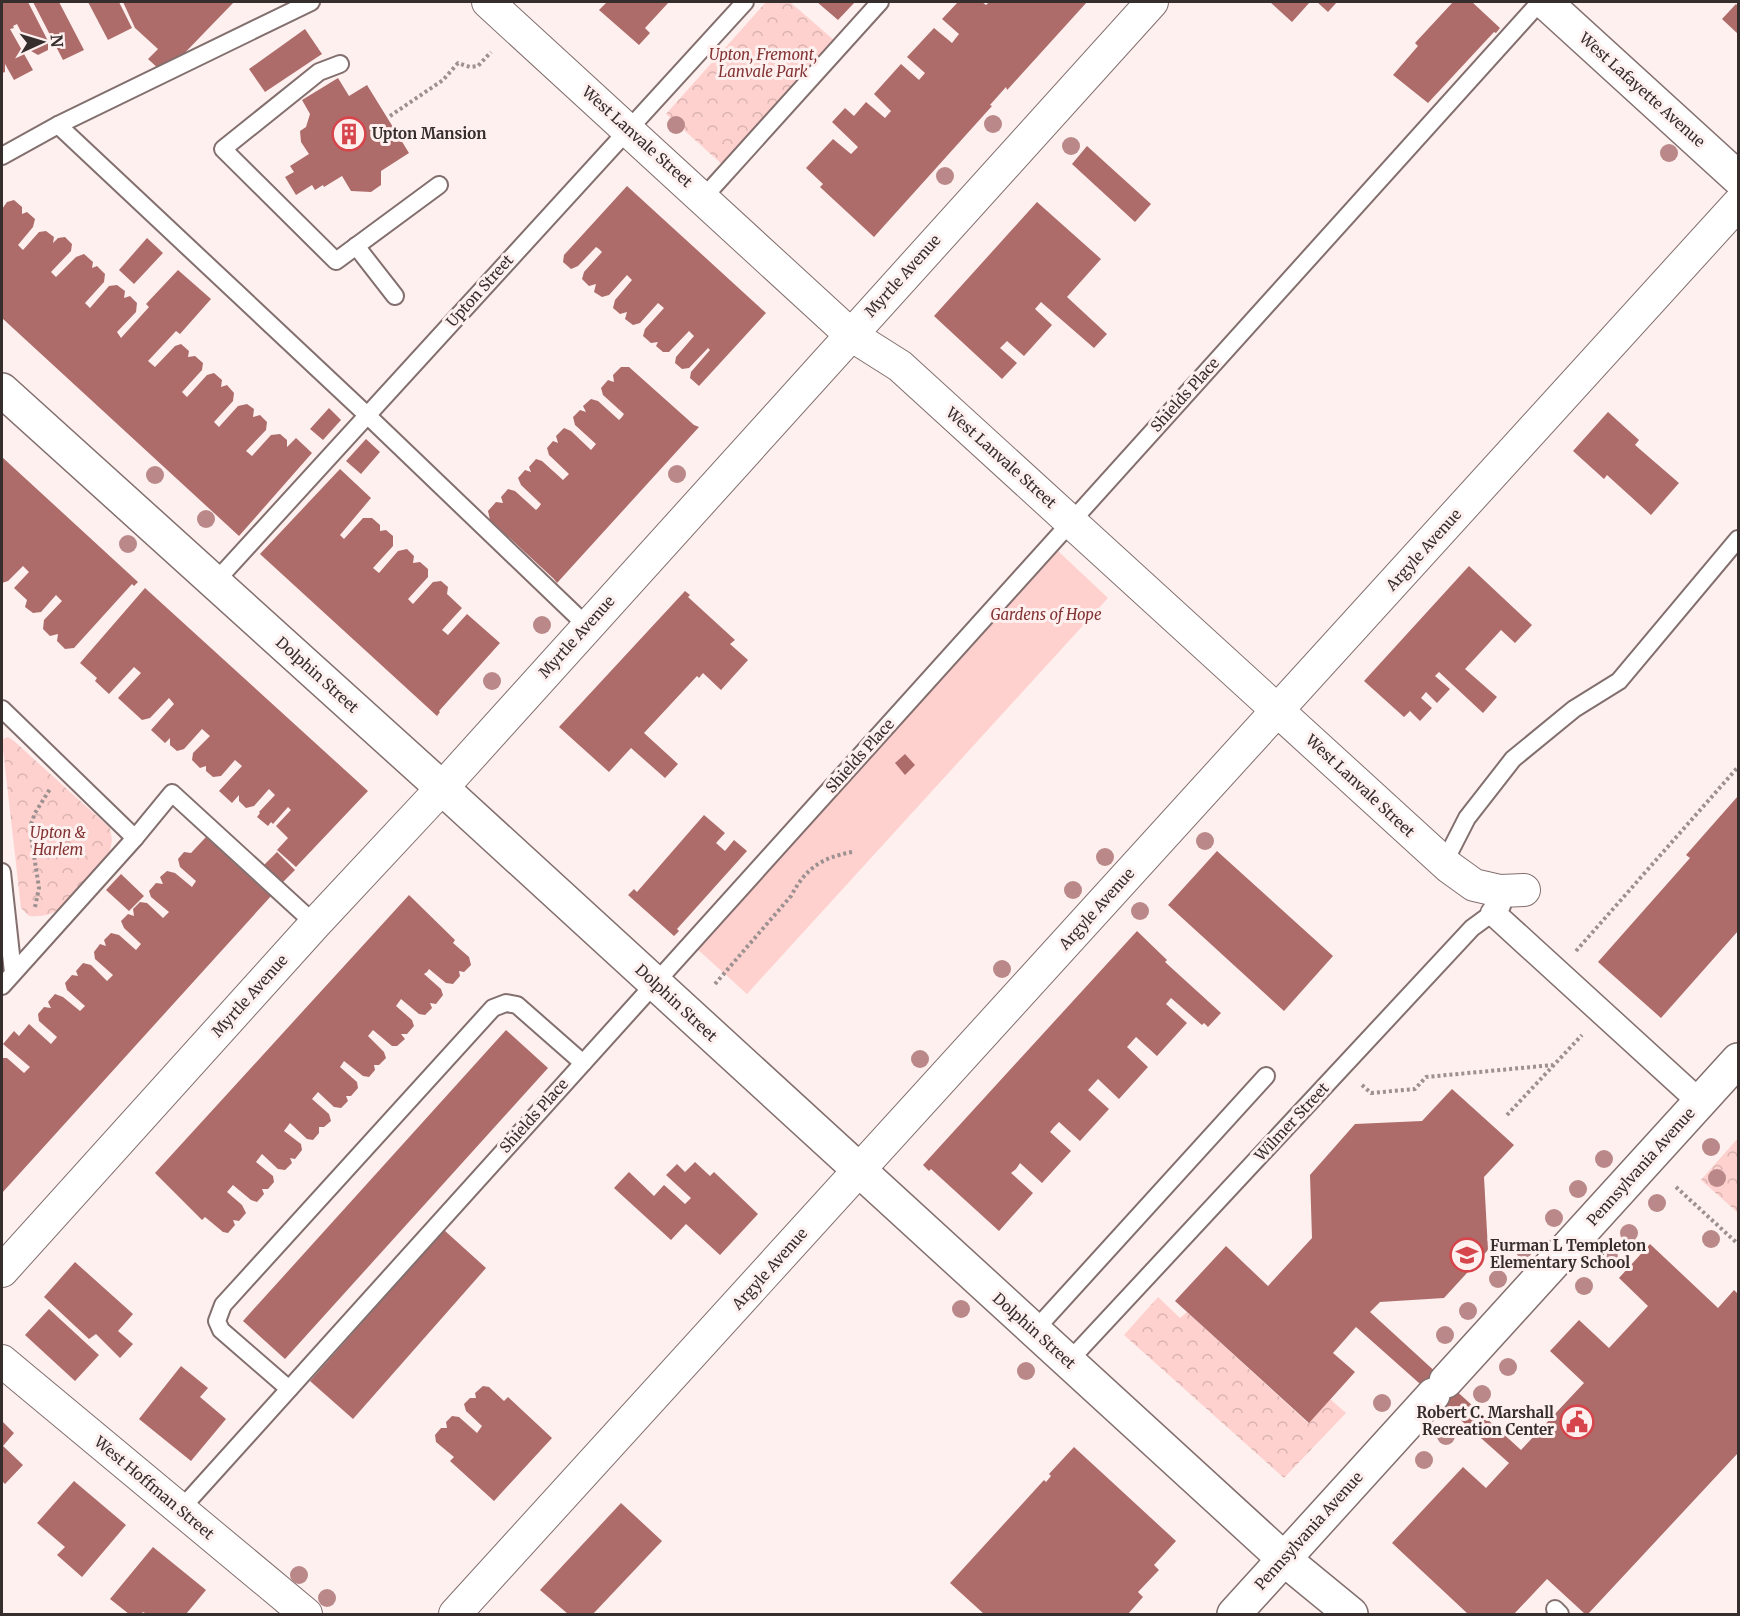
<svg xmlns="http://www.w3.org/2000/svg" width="1740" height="1616" viewBox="0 0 1740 1616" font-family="Merriweather,serif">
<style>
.forest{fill:url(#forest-crowns)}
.garden{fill:#fed1ce}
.building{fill:#ad6c6a}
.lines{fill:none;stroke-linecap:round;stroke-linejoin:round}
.service-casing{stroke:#826f6e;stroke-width:20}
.pedestrian-casing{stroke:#826f6e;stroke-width:27}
.minor-casing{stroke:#826f6e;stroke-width:34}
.secondary-casing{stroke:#826f6e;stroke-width:36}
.primary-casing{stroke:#826f6e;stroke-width:36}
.path{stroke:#9c9190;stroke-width:4;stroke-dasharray:3 3;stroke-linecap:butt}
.service{stroke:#fff;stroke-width:16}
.pedestrian{stroke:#fff;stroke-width:24}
.minor{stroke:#fff;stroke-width:32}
.secondary{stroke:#fff;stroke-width:33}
.primary{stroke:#fff;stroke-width:33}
.tree{fill:#ba8888}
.labels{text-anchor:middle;stroke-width:6;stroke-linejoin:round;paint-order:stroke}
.park-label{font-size:15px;font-style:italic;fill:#843334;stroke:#fdf0ef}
.street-label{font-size:15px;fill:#362d2d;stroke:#fdf0ef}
.poi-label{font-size:15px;font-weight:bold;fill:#362d2d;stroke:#fdf0ef;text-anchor:start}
</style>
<defs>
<pattern id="forest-crowns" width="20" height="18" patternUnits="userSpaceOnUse" patternTransform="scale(1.5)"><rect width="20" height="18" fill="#fed1ce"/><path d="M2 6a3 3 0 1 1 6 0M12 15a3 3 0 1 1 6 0" fill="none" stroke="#dab4b1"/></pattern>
</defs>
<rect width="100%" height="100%" fill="#fdf0ef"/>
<!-- forest -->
<g class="forest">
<polygon points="766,2 790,2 835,41 724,166 666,114"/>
<path d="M8 737 14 741 110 828 112 840 110 851 62 907C51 915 43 917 29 916L21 908 3 749V739Z"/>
<polygon points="1738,1138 1738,1213 1701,1180"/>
<polygon points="1158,1297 1180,1318 1187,1312 1308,1423 1330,1399 1346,1413 1284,1478 1124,1335"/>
</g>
<!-- garden -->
<polygon class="garden" points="1058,551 1108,598 747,994 696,948"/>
<!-- building -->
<g class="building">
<polygon points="2,2 28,2 48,41 48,50 38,55 31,51 17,24 13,26 14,28 10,29 33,70 14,80 5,64 5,72 2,73"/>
<polygon points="33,2 59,2 84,50 63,60"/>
<polygon points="88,2 119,2 132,28 108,40"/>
<polygon points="123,2 234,2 174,64 169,60 160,70 148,59 158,49 135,28"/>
<polygon points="607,2 669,2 645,28 650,33 639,45 599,10"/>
<polygon points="817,2 855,2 838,20"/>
<polygon points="958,2 982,2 986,5 989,2 1087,2 1009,88 1007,90 1006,87 990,105 992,106 874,237 820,187 823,184 806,168 833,139 851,154 858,147 832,122 845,108 854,116 866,102 885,118 891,111 874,94 901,64 919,80 925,73 907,57 934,28 952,43 959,34 942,19"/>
<polygon points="1270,2 1310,2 1292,22"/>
<polygon points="1317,2 1337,2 1328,12"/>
<polygon points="1453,2 1472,2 1500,28 1496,33 1494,32 1428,103 1393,75 1418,46 1415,43"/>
<polygon points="1736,4 1738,6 1738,34 1722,19"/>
<polygon points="305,29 322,54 265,92 249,69"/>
<polygon points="338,78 349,96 367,85 409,153 381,171 381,185 371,192 351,191 342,176 324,187 323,185 315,190 312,185 296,195 285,177 294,172 290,166 309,154 301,142 300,131 306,127 310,114 302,100"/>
<polygon points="1087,146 1151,204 1135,222 1072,164"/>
<polygon points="627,186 766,313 699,386 690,378 691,372 710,350 708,348 689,368 682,369 675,363 676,357 694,336 689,331 669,352 663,352 656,346 658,342 651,343 643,336 645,329 664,308 658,303 640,323 633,325 625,319 627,312 620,314 613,308 615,300 632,280 627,275 609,295 602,297 594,292 596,284 589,286 582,279 584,272 602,252 599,249 596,247 578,266 571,269 563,262 564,255"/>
<polygon points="14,200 22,207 22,214 27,212 35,219 33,227 18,245 23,250 39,232 46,231 54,237 53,243 58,238 65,237 72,244 71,251 51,272 56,277 76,257 84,254 93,262 92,268 97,266 105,274 104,282 85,303 90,308 109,286 117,285 125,291 124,298 130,296 137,303 136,312 117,332 121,338 149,307 146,304 178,270 211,299 180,334 176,331 148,361 155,367 175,346 181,344 189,351 188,357 195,356 203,363 202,370 182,392 187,397 207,375 214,373 222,380 221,387 227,385 234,393 233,401 214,422 219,427 238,406 247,404 254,409 253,417 260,415 267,422 266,430 246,451 252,456 271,435 280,434 287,440 287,447 296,438 312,453 239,536 2,318 2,209 7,202"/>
<polygon points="1037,202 1101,259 1067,297 1107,334 1094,348 1041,302 1035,309 1052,325 1024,356 1007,341 1000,348 1017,363 1002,379 934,316"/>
<polygon points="147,238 163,253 134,284 119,270"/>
<polygon points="621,367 629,367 694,425 699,427 557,583 554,579 490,520 488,511 496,502 503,503 501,497 508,489 515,491 536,510 539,507 541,504 521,485 518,478 525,470 531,472 529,467 536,459 542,461 563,480 569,474 549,455 547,448 553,441 558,443 556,436 564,428 571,431 591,450 596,444 575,425 573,417 580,410 586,412 583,406 591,399 598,401 619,420 622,417 624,414 603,395 601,388 608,380 614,382 613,375"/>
<polygon points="329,408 341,420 323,440 310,429"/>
<polygon points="1608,412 1639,440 1635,445 1679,483 1651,515 1607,475 1604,479 1573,451"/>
<polygon points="366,439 380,452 361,474 346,461"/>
<polygon points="2,457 138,582 134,586 132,584 74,648 65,649 57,641 58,634 50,636 43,629 44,620 62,601 56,595 41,612 33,613 25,607 27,600 14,588 29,572 23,566 8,581 2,583"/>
<polygon points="340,469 371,498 340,535 344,539 363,518 372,518 380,525 380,531 386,530 393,536 393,546 373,568 379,573 398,551 407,549 414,556 413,563 420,562 428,569 428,577 408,599 413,604 433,582 441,581 448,587 447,594 462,608 442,630 448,635 467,614 500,643 439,711 440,712 437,716 260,554"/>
<polygon points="1469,566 1532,625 1515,643 1501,630 1465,669 1497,697 1483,713 1439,672 1435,676 1450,689 1437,703 1426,692 1421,698 1432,708 1420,721 1410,711 1404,717 1364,681"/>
<polygon points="145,588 368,791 296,867 277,850 288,838 276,826 291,810 288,807 273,824 271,822 268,826 257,817 260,813 259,812 275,795 269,789 254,806 246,808 239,801 239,795 232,803 219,791 242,766 235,760 221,776 213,777 206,771 206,766 200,768 192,760 193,753 210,736 202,729 184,749 177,751 170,745 170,738 165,743 151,730 174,704 169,698 150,718 142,720 118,698 141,673 134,667 109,694 95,681 97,678 80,663"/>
<polygon points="685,591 690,595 688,597 735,640 730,644 748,660 721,690 703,673 699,678 697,676 644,733 678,764 665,778 631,748 609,772 559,727"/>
<polygon points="905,754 915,765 905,775 895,763"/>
<polygon points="1738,796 1738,931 1661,1018 1598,962 1690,858 1686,855"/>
<polygon points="704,815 725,833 716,843 725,851 734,840 747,851 677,929 679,931 674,936 628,895 634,889 637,892"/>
<polygon points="206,837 268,894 269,892 272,895 2,1193 2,1058 7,1058 24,1073 30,1067 3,1044 14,1031 19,1036 29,1024 51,1044 57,1037 39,1021 38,1014 44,1007 51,1008 48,1002 55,994 63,997 80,1011 85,1006 67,990 65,983 72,975 78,976 76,971 83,963 91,965 107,981 113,975 95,959 94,952 100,944 106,946 104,940 111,933 119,935 136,950 141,944 124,928 121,921 128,914 134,916 133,909 140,902 147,903 163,918 169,912 151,897 149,891 156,883 163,884 160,877 167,871 175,873 192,887 196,881 180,867 178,859 184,852 191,853"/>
<polygon points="1217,851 1333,956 1284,1011 1168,905"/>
<polygon points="277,852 295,870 280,885 262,867"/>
<polygon points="121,874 144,896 129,911 106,890"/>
<polygon points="409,895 455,940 453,943 469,957 471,965 464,972 459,971 460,976 453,984 446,983 429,969 427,972 424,974 441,989 443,995 436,1004 430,1003 432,1008 425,1015 419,1014 401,999 396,1006 412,1020 414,1026 407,1034 401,1034 405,1039 397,1046 392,1046 373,1030 368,1036 384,1052 386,1058 379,1065 374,1065 375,1070 369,1077 363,1076 344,1061 340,1067 357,1082 358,1088 351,1096 346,1096 348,1101 341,1108 334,1107 318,1092 312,1099 329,1114 331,1121 324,1127 319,1127 319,1133 313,1140 307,1139 290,1123 284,1131 301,1144 302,1150 295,1159 290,1158 292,1163 285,1170 278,1169 262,1154 256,1162 273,1176 274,1182 268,1189 262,1189 264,1194 257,1202 251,1200 233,1185 227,1192 242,1205 246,1213 239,1221 233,1220 235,1225 228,1233 223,1232 205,1217 202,1220 155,1173"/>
<polygon points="1137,931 1167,960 1165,962 1221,1013 1208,1027 1204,1023 1202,1025 1171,998 1166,1004 1187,1023 1157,1056 1136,1037 1127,1047 1148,1067 1119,1099 1098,1079 1088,1090 1109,1109 1080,1141 1059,1122 1054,1127 1050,1132 1071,1151 1042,1183 1020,1163 1016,1169 1011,1173 1033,1193 999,1231 931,1169 929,1171 923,1165"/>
<polygon points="506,1030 548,1068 285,1359 243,1321"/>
<polygon points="1452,1089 1514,1145 1484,1177 1488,1250 1444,1298 1380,1302 1370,1312 1521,1450 1584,1383 1550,1351 1579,1320 1609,1348 1648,1306 1619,1278 1650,1244 1718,1308 1734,1290 1738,1294 1738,1453 1588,1614 1585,1614 1547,1579 1514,1614 1468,1614 1392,1543 1463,1467 1486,1488 1509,1463 1356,1327 1333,1353 1355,1372 1309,1423 1175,1301 1226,1246 1268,1286 1312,1238 1310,1175 1355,1124 1422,1121"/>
<polygon points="695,1162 710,1176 714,1172 758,1214 720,1255 686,1224 671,1240 614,1188 629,1172 654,1196 664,1185 685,1204 691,1198 666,1175 677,1164 685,1172"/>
<polygon points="444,1230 486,1268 353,1419 310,1381"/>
<polygon points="75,1262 133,1314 118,1331 133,1344 120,1358 96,1334 89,1339 44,1297"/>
<polygon points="49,1309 99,1355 75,1381 25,1335"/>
<polygon points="181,1366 208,1388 200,1397 226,1419 191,1461 139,1419"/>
<polygon points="483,1386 489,1387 504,1401 508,1397 552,1438 494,1501 450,1461 454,1457 436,1442 435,1435 441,1428 447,1428 446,1422 452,1416 459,1417 477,1433 482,1426 466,1411 464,1404 470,1398 476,1398 475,1393"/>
<polygon points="2,1421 14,1433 3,1446 23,1465 5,1484 2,1481"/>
<polygon points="1074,1447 1176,1541 1154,1565 1159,1570 1138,1592 1143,1597 1128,1614 984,1614 950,1583 1044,1480 1046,1482 1051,1476 1049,1474"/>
<polygon points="74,1481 126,1525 82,1577 57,1555 65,1547 37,1523"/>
<polygon points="621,1503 662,1541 593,1614 568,1614 540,1590"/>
<polygon points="153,1547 206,1590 186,1614 147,1614 143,1612 141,1614 129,1614 110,1599"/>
</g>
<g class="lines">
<!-- service casing -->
<g class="service-casing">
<g id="service">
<polyline points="340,64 319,72 223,149 336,261 439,185"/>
<polyline points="58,125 367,415 587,626"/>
<polyline points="2,156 58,125 311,2"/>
<polyline points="703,198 880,2"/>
<polyline points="356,246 395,296"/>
<polyline points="215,582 745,2"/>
<polyline points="2,709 135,838 2,986"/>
<polyline points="135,838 172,793 315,924"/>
<polyline points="1444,863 1467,818 1513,759 1574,709 1619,681 1738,539"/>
<polyline points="2,872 13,973"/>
<polyline points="1034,1331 1266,1076"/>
<polyline points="1068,1362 1472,928 1502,906"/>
<polyline points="289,1389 221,1330 217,1321 223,1305 493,1008 506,1003 517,1005 583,1063"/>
<polyline points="180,1510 1540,2"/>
<polyline points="1555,1609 1560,1614"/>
</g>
</g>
<!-- pedestrian casing -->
<g class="pedestrian-casing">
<polyline id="pedestrian" points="1493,913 1700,1102"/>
</g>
<!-- minor casing -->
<g class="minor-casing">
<g id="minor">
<polyline points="488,2 851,335 900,366 1449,867 1474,885 1500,891 1524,890"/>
<polyline points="2,1271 315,924 442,788 1152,2"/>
<polyline points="2,1361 306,1614"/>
<polyline points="455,1614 1738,204"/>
</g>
</g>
<!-- secondary casing -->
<g class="secondary-casing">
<g id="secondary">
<polyline points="1545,2 1738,178"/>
<polyline points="2,390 442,788 1284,1559 1351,1614"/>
</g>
</g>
<!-- primary casing -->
<g class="primary-casing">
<g id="primary">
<polyline points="1446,1381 1738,1060"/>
<polyline points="1234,1614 1433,1395"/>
</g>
</g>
<!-- path -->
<g class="path">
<polyline points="390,116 443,80 458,63 470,67 478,66 491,52"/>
<polyline points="35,907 39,888 31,836 31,824 35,813 50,789"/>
<polyline points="1576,951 1738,767"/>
<path d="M715 984 791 896C806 868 821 858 852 852"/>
<polyline points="1362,1085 1371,1093 1415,1089 1426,1077 1553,1065"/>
<polyline points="1507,1115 1582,1035"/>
<polyline points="1676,1187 1738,1244"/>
</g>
<!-- service -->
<use href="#service" class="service"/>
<!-- pedestrian -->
<use href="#pedestrian" class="pedestrian"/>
<!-- minor -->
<use href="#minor" class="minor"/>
<!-- secondary -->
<use href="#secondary" class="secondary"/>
<!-- primary -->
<use href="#primary" class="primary"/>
</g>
<!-- trees -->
<g class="tree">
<circle cx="993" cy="124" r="9"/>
<circle cx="676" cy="125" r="9"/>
<circle cx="1071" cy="146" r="9"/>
<circle cx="1669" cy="153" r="9"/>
<circle cx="945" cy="176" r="9"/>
<circle cx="677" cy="474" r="9"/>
<circle cx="155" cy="475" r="9"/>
<circle cx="206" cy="519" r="9"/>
<circle cx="128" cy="544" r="9"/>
<circle cx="542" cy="625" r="9"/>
<circle cx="492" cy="681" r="9"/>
<circle cx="1205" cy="841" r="9"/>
<circle cx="1105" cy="857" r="9"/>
<circle cx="1073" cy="890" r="9"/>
<circle cx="1140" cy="911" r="9"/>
<circle cx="1002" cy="969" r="9"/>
<circle cx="920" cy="1059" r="9"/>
<circle cx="1711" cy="1147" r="9"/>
<circle cx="1604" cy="1159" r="9"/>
<circle cx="1717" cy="1178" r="9"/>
<circle cx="1578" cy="1189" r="9"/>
<circle cx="1657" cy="1203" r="9"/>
<circle cx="1554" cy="1218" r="9"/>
<circle cx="1629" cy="1233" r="9"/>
<circle cx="1711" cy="1239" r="9"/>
<circle cx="1524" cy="1249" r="9"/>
<circle cx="1609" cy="1257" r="9"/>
<circle cx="1498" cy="1279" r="9"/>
<circle cx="1584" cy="1286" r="9"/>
<circle cx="961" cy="1309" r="9"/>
<circle cx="1468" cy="1311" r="9"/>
<circle cx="1445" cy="1335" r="9"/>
<circle cx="1508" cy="1367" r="9"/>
<circle cx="1026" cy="1371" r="9"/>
<circle cx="1482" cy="1394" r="9"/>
<circle cx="1382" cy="1403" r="9"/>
<circle cx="1446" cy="1436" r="9"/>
<circle cx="1424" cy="1460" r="9"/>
<circle cx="299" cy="1575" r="9"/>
<circle cx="327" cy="1598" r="9"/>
</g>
<!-- icons -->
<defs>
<g id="building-ring" transform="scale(1.725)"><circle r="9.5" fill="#fdf0ef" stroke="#d5454b" stroke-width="1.5"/><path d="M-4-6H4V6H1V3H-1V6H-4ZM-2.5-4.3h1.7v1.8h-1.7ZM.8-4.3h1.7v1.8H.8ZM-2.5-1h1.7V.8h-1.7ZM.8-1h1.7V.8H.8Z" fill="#d5454b"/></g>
<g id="school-ring" transform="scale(1.725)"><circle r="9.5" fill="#fdf0ef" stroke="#d5454b" stroke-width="1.5"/><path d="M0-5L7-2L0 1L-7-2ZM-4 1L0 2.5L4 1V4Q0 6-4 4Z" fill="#d5454b"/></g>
<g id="civic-ring" transform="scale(1.725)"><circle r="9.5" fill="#fdf0ef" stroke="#d5454b" stroke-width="1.5"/><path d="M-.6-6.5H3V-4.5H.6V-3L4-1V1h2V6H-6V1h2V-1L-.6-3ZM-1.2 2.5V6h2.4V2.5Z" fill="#d5454b"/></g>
</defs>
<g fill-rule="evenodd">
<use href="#building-ring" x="349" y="134"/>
<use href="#school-ring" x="1467" y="1255"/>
<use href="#civic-ring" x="1577" y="1422"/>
</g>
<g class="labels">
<!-- park labels -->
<g class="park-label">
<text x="763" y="60">Upton, Fremont,<tspan x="763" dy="17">Lanvale Park</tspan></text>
<text x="1046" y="620">Gardens of Hope</text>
<text x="58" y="838">Upton &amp;<tspan x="58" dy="17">Harlem</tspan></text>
</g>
<!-- street labels -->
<g class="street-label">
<text transform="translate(1642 90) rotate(42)" y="5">West Lafayette Avenue</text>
<text transform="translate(637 137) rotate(42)" y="5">West Lanvale Street</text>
<text transform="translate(903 276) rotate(-48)" y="5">Myrtle Avenue</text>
<text transform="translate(480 291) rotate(-48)" y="5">Upton Street</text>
<text transform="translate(1185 395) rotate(-48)" y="5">Shields Place</text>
<text transform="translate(1001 458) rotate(42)" y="5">West Lanvale Street</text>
<text transform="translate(1424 550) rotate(-48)" y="5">Argyle Avenue</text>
<text transform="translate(577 637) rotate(-48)" y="5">Myrtle Avenue</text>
<text transform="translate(317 675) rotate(42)" y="5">Dolphin Street</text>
<text transform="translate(860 756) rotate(-48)" y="5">Shields Place</text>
<text transform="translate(1360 786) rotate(43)" y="5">West Lanvale Street</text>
<text transform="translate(1097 909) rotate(-48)" y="5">Argyle Avenue</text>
<text transform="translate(250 996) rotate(-48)" y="5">Myrtle Avenue</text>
<text transform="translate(676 1003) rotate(43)" y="5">Dolphin Street</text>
<text transform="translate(534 1116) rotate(-48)" y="5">Shields Place</text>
<text transform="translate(1292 1122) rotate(-47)" y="5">Wilmer Street</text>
<text transform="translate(1641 1167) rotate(-48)" y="5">Pennsylvania Avenue</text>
<text transform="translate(770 1269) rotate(-48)" y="5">Argyle Avenue</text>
<text transform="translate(1034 1331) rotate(42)" y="5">Dolphin Street</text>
<text transform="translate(154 1488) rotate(40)" y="5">West Hoffman Street</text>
<text transform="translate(1309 1531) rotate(-48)" y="5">Pennsylvania Avenue</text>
</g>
<!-- poi labels -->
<g class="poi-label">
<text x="372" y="139">Upton Mansion</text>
<text x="1490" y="1251">Furman L Templeton<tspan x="1490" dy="17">Elementary School</tspan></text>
<text x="1554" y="1418" text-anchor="end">Robert C. Marshall<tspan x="1554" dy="17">Recreation Center</tspan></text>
</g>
</g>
<!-- border -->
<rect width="1740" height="1616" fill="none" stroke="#362d2d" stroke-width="6"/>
<!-- north arrow -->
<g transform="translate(42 42) rotate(86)" stroke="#fdf0ef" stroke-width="4.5" paint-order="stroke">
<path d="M0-4.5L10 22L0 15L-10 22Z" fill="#362d2d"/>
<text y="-9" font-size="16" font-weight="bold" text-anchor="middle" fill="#362d2d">N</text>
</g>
</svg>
